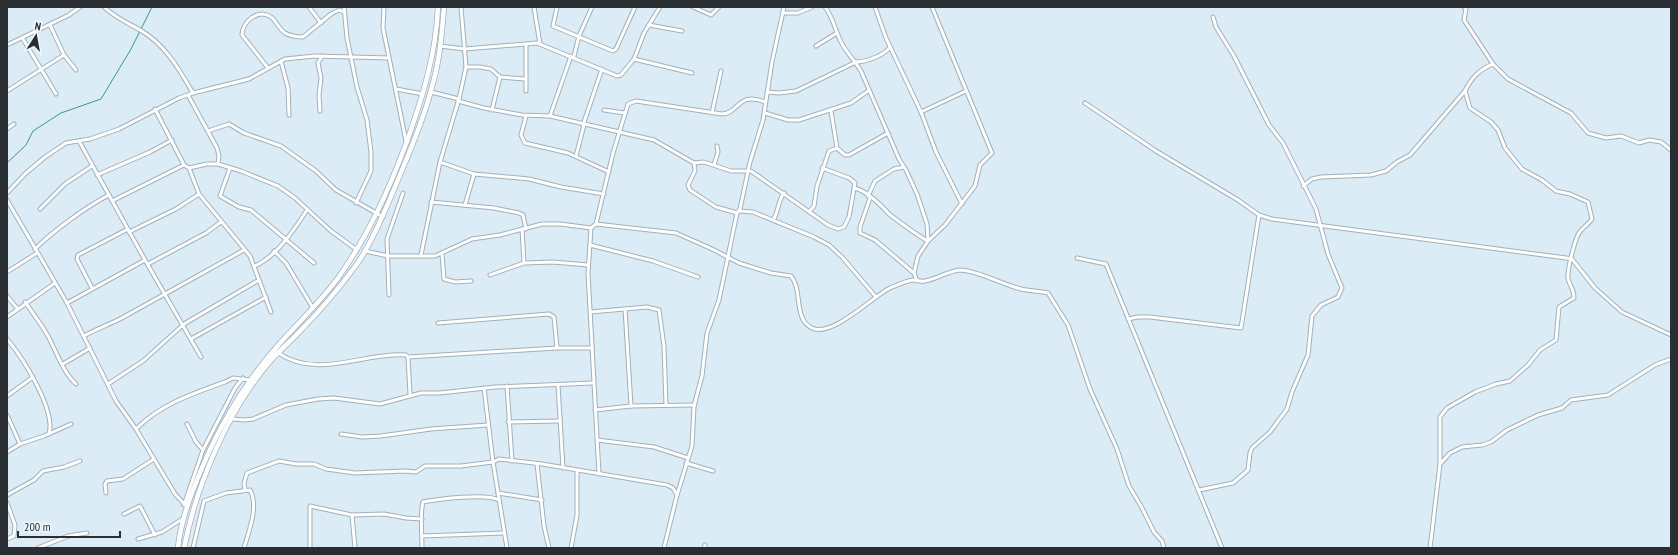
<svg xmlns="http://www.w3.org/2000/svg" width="1678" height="555" viewBox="0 0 1678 555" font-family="'PT Sans Narrow',sans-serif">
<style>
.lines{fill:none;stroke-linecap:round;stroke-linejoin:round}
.stream{stroke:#379696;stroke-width:1}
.minor-casing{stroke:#a1b0ba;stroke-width:5}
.secondary-casing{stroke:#a1b0ba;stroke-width:6}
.minor{stroke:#fff;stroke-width:3}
.secondary{stroke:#fff;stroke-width:4.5}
</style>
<rect width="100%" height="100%" fill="#dcecf7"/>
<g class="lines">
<!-- stream -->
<polyline class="stream" points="7,163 26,145 33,131 61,113 101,99 131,49 152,7"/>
<!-- minor casing -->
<g class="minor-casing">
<g id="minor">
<path d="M104 7C114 17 128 23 140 30 165 44 179 69 193 93"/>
<polyline points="309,7 321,23"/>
<polyline points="344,7 347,38 357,87 367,120 371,152 371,171 356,203"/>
<polyline points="384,7 383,28 406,141"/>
<polyline points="534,7 540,44"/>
<polyline points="557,7 553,26 613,51 616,49 635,7"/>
<polyline points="693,7 711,15 719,7"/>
<path d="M825 7C833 17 835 30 841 42 846 52 855 61 861 71L899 159 906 170 917 194 927 224 928 241C919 237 897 220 889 214 880 204 867 191 854 188"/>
<polyline points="875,7 886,38 921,112 936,152 962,204"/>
<polyline points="1464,7 1466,9 1464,20 1493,64 1508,79 1571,113 1588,133 1606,138 1621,136 1639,143 1649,140 1661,142 1671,150"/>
<polyline points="783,13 798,13 812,7"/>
<polyline points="50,25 64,55 76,70"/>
<polyline points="649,25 682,31"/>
<polyline points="23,39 56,94"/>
<polyline points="7,45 69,15 80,7"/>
<polyline points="526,45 526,91"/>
<polyline points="440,46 465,49 537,43 617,76 621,75 634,59 644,33 660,7"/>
<polyline points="816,46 837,33"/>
<polyline points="574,56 579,36 592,7"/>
<polyline points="634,59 692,73"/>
<polyline points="281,61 288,88 289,115"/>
<polyline points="466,67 480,67 491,69 500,77 525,79"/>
<path d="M268 68 242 35C242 22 258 8 271 17 276 21 279 29 285 33 290 36 298 37 303 37L331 14 339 10 344 12"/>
<polyline points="396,89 423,94"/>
<polyline points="7,91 64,55"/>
<polyline points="431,92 459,99"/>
<path d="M767 92 779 93 796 91 856 62C866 62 885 55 890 47"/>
<polyline points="188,95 217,148 219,156 218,164"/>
<polyline points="458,101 484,108 522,115 550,116 654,140 694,163 704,162 731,171 751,171 828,225 838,229 844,227 849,217 855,183 849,178 822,168"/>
<polyline points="1085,103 1156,151 1238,200 1259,215 1272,219 1566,258 1572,259 1595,288 1622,312 1671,335"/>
<polyline points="155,109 184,165 189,168 199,194 250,256 271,312"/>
<polyline points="492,110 500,77"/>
<polyline points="604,110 624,113"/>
<polyline points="320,111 319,95 321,78 318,63 322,56"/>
<polyline points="831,111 837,148"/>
<polyline points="921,112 966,91"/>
<polyline points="712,113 721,71"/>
<polyline points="765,113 788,120 799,120 851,103 868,91"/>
<polyline points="526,116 521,135 525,143 568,153 609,172"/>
<polyline points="550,116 571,56"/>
<polyline points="583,125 602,69"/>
<polyline points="7,129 14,124"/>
<polyline points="208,131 229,124 244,133 281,146 316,171 336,190 383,217"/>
<polyline points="79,141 145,260 201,357"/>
<polyline points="576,156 584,125"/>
<polyline points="440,162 474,174 529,179 561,187 604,194"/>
<polyline points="694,163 695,171 688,185 690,190 716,207 737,213"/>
<polyline points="714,165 718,152 717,146"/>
<polyline points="189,168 207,164 218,164 241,171 278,186 295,198 331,231 357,250"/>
<polyline points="230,168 220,196 239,207 251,210 314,263"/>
<polyline points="97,175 150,152 172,140"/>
<path d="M1303 186 1312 179 1321 177 1371 175 1386 171 1397 162 1410 155 1465 91C1472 77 1479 70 1493 64"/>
<polyline points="7,193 26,173 45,157 66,143 90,139 119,129 179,98 193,93 249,79 285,59 315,56 389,58"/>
<polyline points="868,196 875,181 894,169 904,167"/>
<polyline points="870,198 860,227 860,233 875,240 914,273"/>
<polyline points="7,200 67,303 116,401 136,429 175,494 187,507"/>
<polyline points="112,201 184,165"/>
<polyline points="431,202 494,208 519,213 523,215 526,229"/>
<polyline points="465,205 474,174"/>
<polyline points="40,209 65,184 92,166"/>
<polyline points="739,211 753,212 814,237 829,245 842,257 876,297"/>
<polyline points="809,212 814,206 817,186 829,151 837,148 845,155 849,155 888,133"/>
<path d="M773 220C779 212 777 202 784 193"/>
<path d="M596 224 676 233 712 249 739 263 771 273 791 276C803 290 793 319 812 328 832 338 873 296 890 288 897 285 906 281 913 280 918 280 921 282 925 281 937 279 948 271 960 270 977 270 1003 285 1021 289 1030 291 1039 291 1048 293L1068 325 1090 389 1117 449 1129 486 1141 506 1154 532 1162 541 1164 548"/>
<polyline points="591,228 588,273 599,474"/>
<polyline points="522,229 524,263 553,262 588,265"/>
<polyline points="129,232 176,209 199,194"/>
<polyline points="590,245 653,261 698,277"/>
<path d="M35 249C52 232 87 206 109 195"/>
<polyline points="274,251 286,263 313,308"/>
<path d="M365 251 388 256H435L472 239 500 235 542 224H560L591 228 596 224 613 153 628 104 636 101 722 114C740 113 737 91 765 102"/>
<polyline points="442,254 444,279 455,282 471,281"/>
<polyline points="421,255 440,162 459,99 466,67 461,7"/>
<polyline points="1077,258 1106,264 1222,548"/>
<polyline points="148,264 206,233 221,222"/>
<path d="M255 266C277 256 294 230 307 210"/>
<polyline points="7,272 37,253"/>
<polyline points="490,275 524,263"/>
<polyline points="917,281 914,273 918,256 928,241 945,225 975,186 980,165 992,153 932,7"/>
<polyline points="92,288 77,259 78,255 128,229"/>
<polyline points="389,295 387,239 403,193"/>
<polyline points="7,296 17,308"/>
<path d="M25 302C33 313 41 324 48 336 57 353 63 372 76 384"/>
<polyline points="67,303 145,260"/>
<polyline points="625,309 631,406"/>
<polyline points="591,312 647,307 659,310 664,346 666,405"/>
<polyline points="7,317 55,283"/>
<polyline points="1128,319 1138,317 1150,317 1241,328 1259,215"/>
<polyline points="438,323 549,314 554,317 557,348"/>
<path d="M84 336C96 329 108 325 120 319 162 296 202 273 244 250"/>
<path d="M7 339C23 358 56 410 49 434"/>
<polyline points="191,339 266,297"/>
<path d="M278 353C319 380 363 352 406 355L408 357 410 394"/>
<polyline points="408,357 557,348 592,348"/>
<polyline points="63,364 90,348"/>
<polyline points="108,384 143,361 184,324 259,280"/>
<polyline points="558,385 563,468"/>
<polyline points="507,386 512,461"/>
<polyline points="484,388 493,462 507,548"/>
<polyline points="7,396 33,377"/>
<polyline points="595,410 631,406 695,405"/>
<polyline points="7,415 20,444"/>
<polyline points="232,419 245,420 253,419 286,405 318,399 334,398 380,404 421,393 440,393 495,387 593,383"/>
<polyline points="508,422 560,421"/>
<polyline points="187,424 196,442 203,450"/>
<path d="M136 429C161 404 192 394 225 382L233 378 250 380"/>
<polyline points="341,434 362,437 381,436 431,429 488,425"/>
<polyline points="597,440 654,447 688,458"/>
<polyline points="7,452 20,444 44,436 71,424"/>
<polyline points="686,463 713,471"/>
<polyline points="537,464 544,526 549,548"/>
<polyline points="1440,464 1450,453 1462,447 1482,445 1491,442 1507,430 1538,415 1562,408 1571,400 1608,395 1655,365 1671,359"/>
<polyline points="245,490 244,483 247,473 279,461 296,464 314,464 326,469 355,473 405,471 416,472 425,466 461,466 493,462 499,459 542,464 667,485 673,488 677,495"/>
<polyline points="1199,490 1233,483 1248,470 1250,453 1252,448 1270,432 1287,409 1292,392 1308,355 1312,316 1321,305 1338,297 1342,288 1328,254 1316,209 1283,143 1269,125 1234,56 1216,27 1213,17"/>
<polyline points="106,493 105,484 107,481 123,479 154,459"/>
<polyline points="498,493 542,500"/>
<polyline points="7,495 34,480 43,471 64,467 80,461"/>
<polyline points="7,503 15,525 14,536 7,539"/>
<polyline points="184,505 203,450 235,388 243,378"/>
<polyline points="124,514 140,506 155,535"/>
<polyline points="352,515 355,548"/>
<polyline points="422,536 504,533"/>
<polyline points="138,539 162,532 184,518"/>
<polyline points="38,548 68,536 87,533"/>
<path d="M193 548 204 501 226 493 250 490C259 506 249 531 244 548"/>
<polyline points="310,548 310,506 352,515 384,514 406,518 422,519"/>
<path d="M422 548C422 538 420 510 423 502 438 499 487 493 499 500"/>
<polyline points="571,548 577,515 577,470"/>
<polyline points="664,548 677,495 692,446 694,406 702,376 707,333 719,300 737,213 740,209 750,162 763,120 772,62 784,7"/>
<polyline points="704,548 705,545"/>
<path d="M1430 548 1440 464V417L1447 408 1475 392 1496 384 1510 381 1528 365 1540 350 1556 340 1559 307 1574 298C1574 289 1569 285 1568 278 1567 270 1575 239 1579 233 1583 227 1588 225 1592 219L1588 202 1570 194 1556 191 1542 180 1522 169 1505 148 1498 130 1491 122 1470 108 1465 91"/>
</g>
</g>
<!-- secondary casing -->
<g class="secondary-casing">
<g id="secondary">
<path d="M178 548C180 524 188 502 197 480 217 429 244 383 281 342 300 321 321 301 338 278 368 236 388 192 406 144 422 99 436 55 438 7"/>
<path d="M184 548C197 483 228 410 271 360 281 349 292 340 302 329 322 309 340 287 357 264 373 240 384 213 395 187 409 153 424 119 433 83 440 58 442 32 444 7"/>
</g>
</g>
<!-- minor -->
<use href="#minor" class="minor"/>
<!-- secondary -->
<use href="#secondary" class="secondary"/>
</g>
<!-- border -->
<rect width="1678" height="555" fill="none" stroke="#282e32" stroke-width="16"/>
<!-- north arrow -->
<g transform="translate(36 36) rotate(11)" stroke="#eff8ff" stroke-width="3" paint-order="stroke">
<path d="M0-3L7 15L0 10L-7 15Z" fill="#282e32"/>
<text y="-6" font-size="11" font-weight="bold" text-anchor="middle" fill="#282e32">N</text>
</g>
<!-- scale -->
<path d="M18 531v6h102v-6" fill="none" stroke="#282e32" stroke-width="2"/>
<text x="24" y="531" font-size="12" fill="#282e32" stroke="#eff8ff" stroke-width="3" paint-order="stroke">200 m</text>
</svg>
